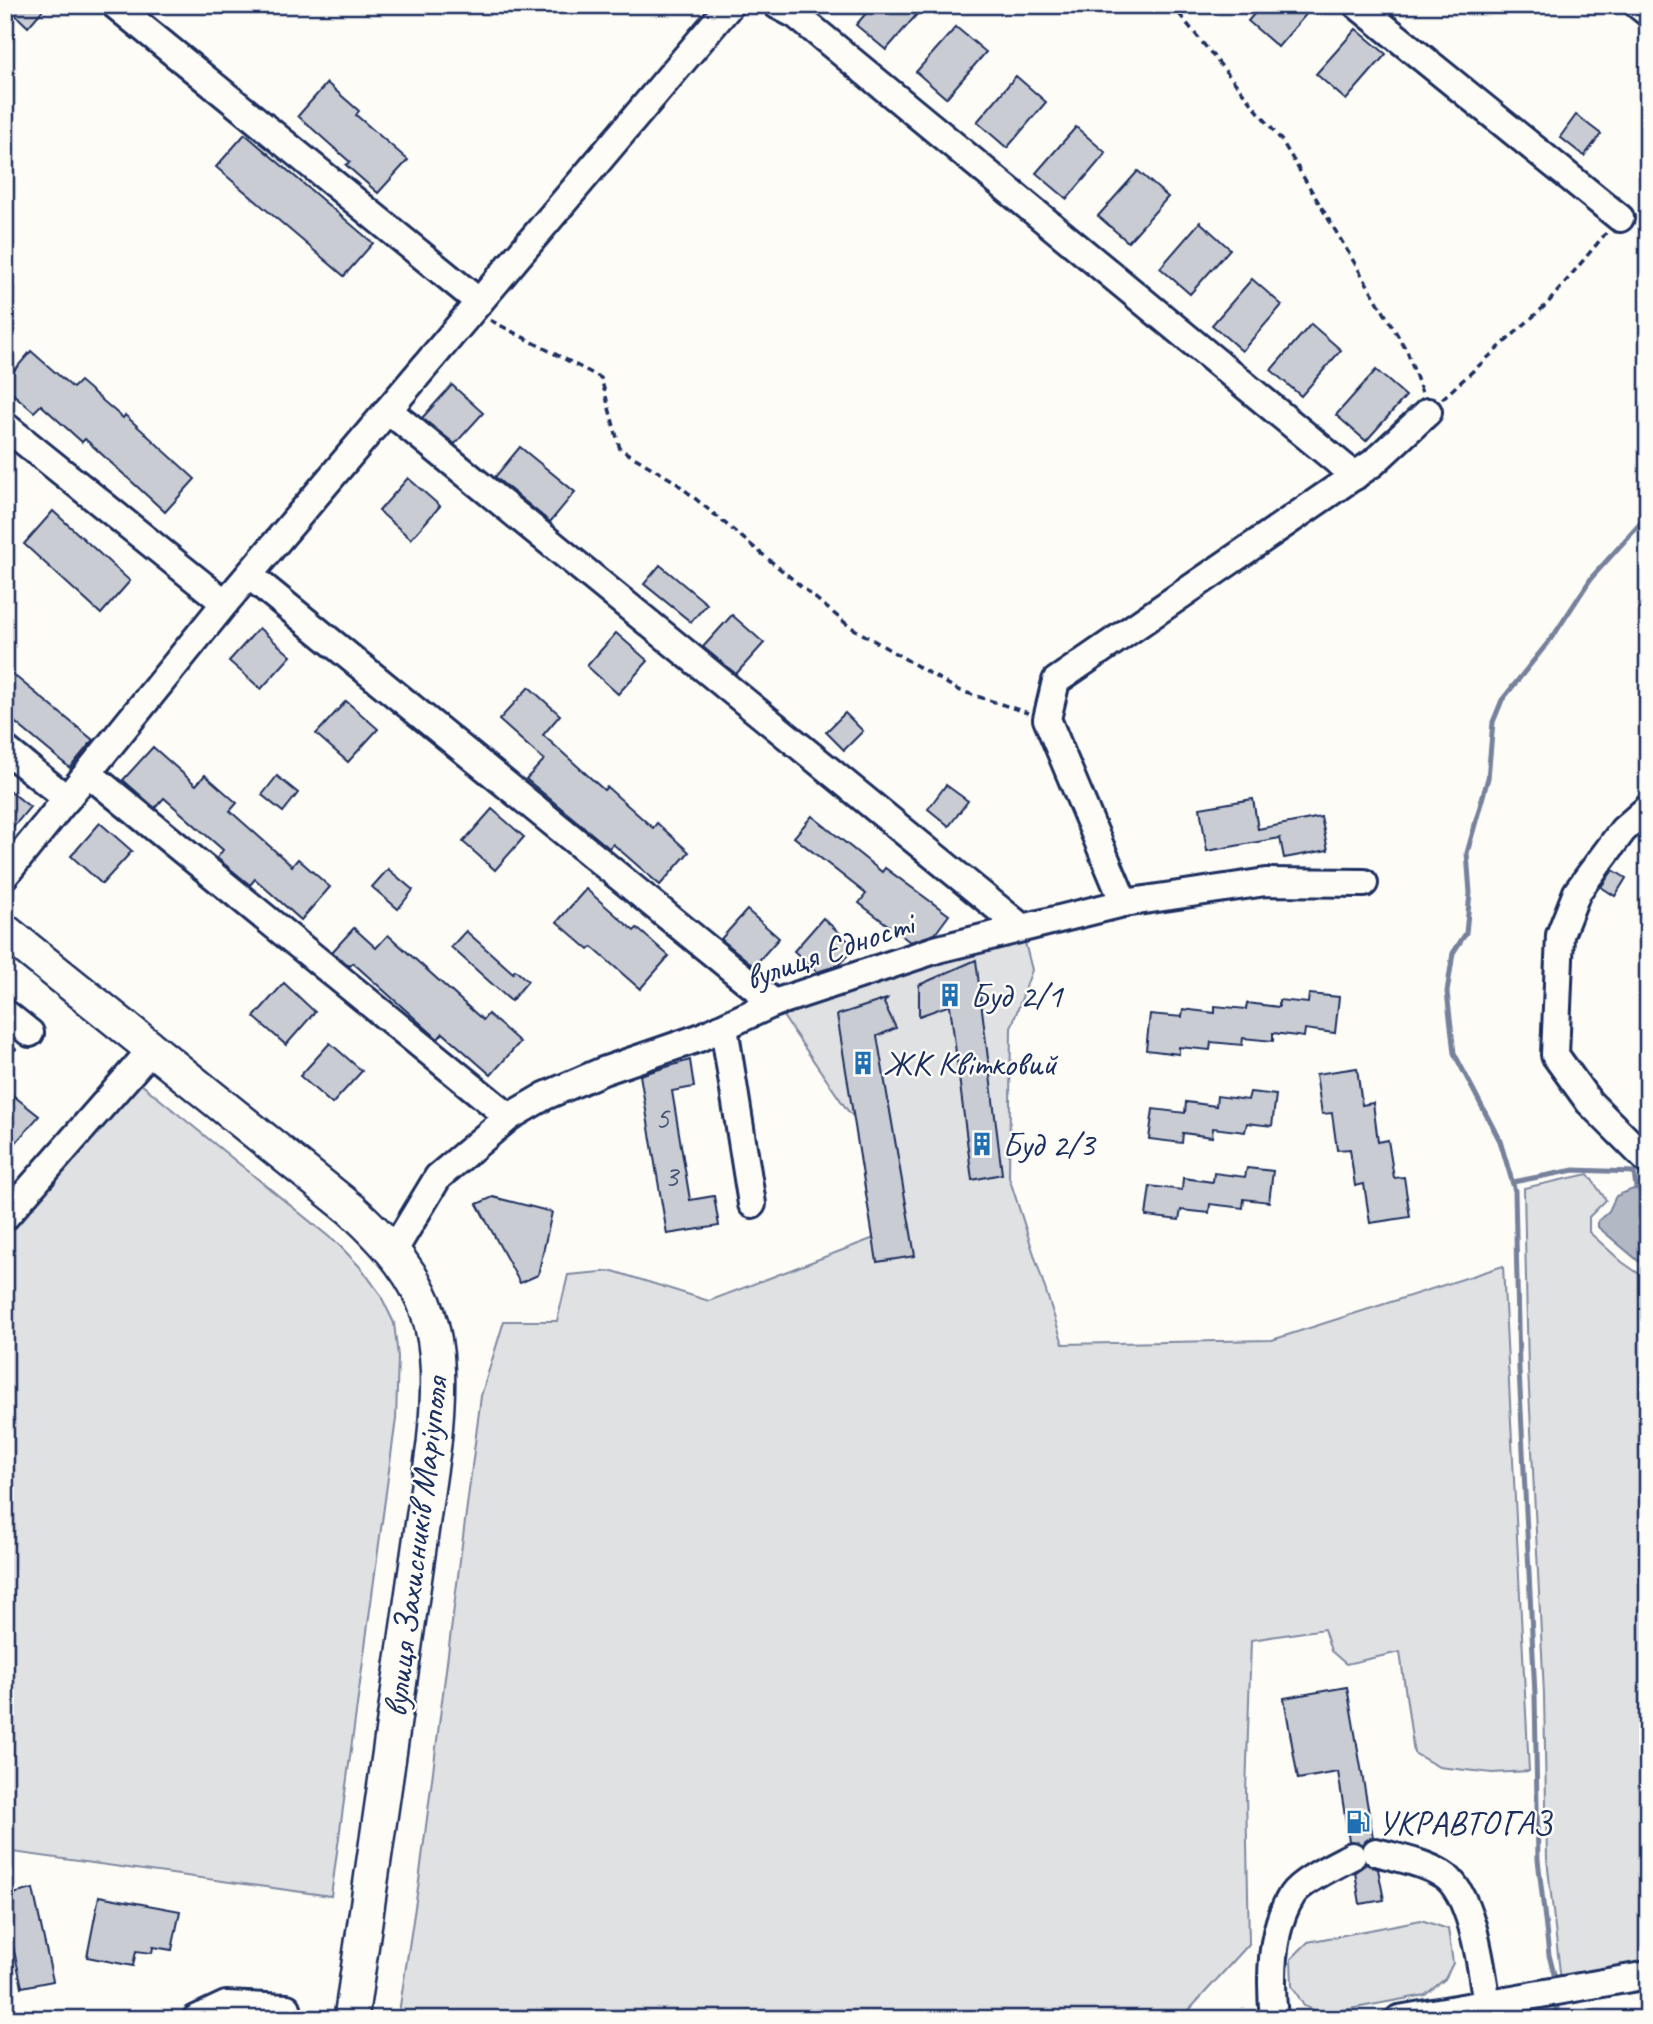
<svg xmlns="http://www.w3.org/2000/svg" width="1653" height="2024" viewBox="0 0 1653 2024" font-family="Caveat,sans-serif">
<style>
.green{fill:#e0e1e3;stroke:#7e88a0;stroke-width:2}
.water{fill:#b3b8c5;stroke:#76819c;stroke-width:2}
.lines{fill:none;stroke-linecap:round;stroke-linejoin:round}
.stream{stroke:#76819c;stroke-width:5}
.building{fill:#c9ccd3;stroke:#1b2f5e;stroke-width:2}
.minor-casing{stroke:#1b2f5e;stroke-width:32}
.major-casing{stroke:#1b2f5e;stroke-width:38}
.path{stroke:#1b2f5e;stroke-width:3.5;stroke-dasharray:7 5;stroke-linecap:butt}
.minor{stroke:#fdfcf7;stroke-width:26}
.major{stroke:#fdfcf7;stroke-width:33}
.labels{text-anchor:middle;stroke-width:5;stroke-linejoin:round;paint-order:stroke}
.number-label{font-size:32px;fill:#46567b}
.street-label{font-size:35px;fill:#1b2f5e;stroke:#fdfcf7}
.poi-label{font-size:35px;fill:#1b2f5e;stroke:#fdfcf7;text-anchor:start}
</style>
<rect width="100%" height="100%" fill="#fdfcf7"/>
<filter id="ink" filterUnits="userSpaceOnUse"><feTurbulence type="fractalNoise" baseFrequency=".0143" numOctaves="2"/><feDisplacementMap in="SourceGraphic" scale="14" xChannelSelector="R" yChannelSelector="G"/><feConvolveMatrix kernelMatrix="1 2 1 2 8 2 1 2 1" color-interpolation-filters="sRGB"/></filter>
<g filter="url(#ink)">
<!-- green -->
<g class="green">
<polygon points="1021,927 1032,970 1011,1028 1009,1177 1063,1344 1272,1340 1503,1266 1529,1771 1492,1773 1439,1767 1414,1753 1400,1652 1346,1664 1331,1651 1324,1629 1251,1640 1246,1792 1249,1944 1181,2019 398,2019 419,1881 481,1396 504,1321 557,1321 568,1275 613,1271 709,1301 903,1227 895,1157 848,1111 774,1003"/>
<polygon points="130,1075 339,1245 362,1269 380,1294 394,1323 398,1357 396,1419 331,1896 5,1851 5,1217"/>
<polygon points="1588,1174 1606,1200 1589,1217 1589,1232 1622,1262 1648,1280 1648,1964 1561,1981 1547,1859 1544,1694 1528,1369 1524,1188"/>
<polygon points="1421,1920 1448,1929 1453,1963 1445,1979 1425,1995 1323,2014 1304,2006 1292,1986 1291,1959 1308,1942"/>
</g>
<!-- water -->
<polygon class="water" points="1636,1188 1648,1197 1648,1269 1598,1227 1598,1221 1609,1211 1616,1196"/>
<g class="lines">
<!-- stream -->
<g class="stream">
<polyline points="1513,1182 1574,1170 1634,1172 1636,1188"/>
<polyline points="1556,1982 1549,1955 1538,1859 1535,1695 1519,1369 1515,1191 1500,1141 1454,1053 1447,992 1453,953 1466,933 1470,893 1467,853 1488,778 1493,722 1502,700 1554,635 1592,577 1648,515"/>
<polyline points="1551,2019 1557,2008 1556,1999"/>
</g>
</g>
<!-- building -->
<g class="building">
<polygon points="5,5 47,5 28,27"/>
<polygon points="873,5 925,5 886,50 856,25"/>
<polygon points="1262,5 1314,5 1278,47 1248,21"/>
<polygon points="956,27 986,52 946,98 916,72"/>
<polygon points="1356,29 1386,54 1346,100 1316,74"/>
<polygon points="1016,76 1046,102 1007,148 977,122"/>
<polygon points="327,83 359,111 356,115 408,160 378,193 346,165 350,162 298,116"/>
<polygon points="1576,115 1601,134 1584,156 1560,137"/>
<polygon points="1076,127 1106,153 1067,199 1036,173"/>
<polygon points="245,134 373,243 344,276 216,167"/>
<polygon points="1138,171 1168,197 1128,242 1098,216"/>
<polygon points="1200,222 1230,249 1190,294 1160,268"/>
<polygon points="1252,279 1282,305 1242,351 1212,325"/>
<polygon points="1311,324 1341,350 1301,396 1271,370"/>
<polygon points="31,351 73,388 80,381 123,418 125,415 195,479 165,512 85,439 82,442 41,405 34,412 5,387 5,381"/>
<polygon points="1376,370 1406,396 1366,441 1336,415"/>
<polygon points="452,385 483,413 455,444 422,418"/>
<polygon points="520,447 575,492 550,522 495,477"/>
<polygon points="408,478 440,506 411,539 379,511"/>
<polygon points="53,511 130,581 101,614 24,544"/>
<polygon points="660,565 707,604 691,622 644,584"/>
<polygon points="732,615 764,643 736,674 703,647"/>
<polygon points="259,628 291,656 261,689 229,661"/>
<polygon points="616,633 648,661 618,694 587,666"/>
<polygon points="5,668 93,740 70,768 5,714"/>
<polygon points="529,687 560,715 543,735 604,790 607,787 653,828 657,823 689,852 660,885 613,844 609,848 526,779 544,760 499,720"/>
<polygon points="346,701 378,729 348,762 316,734"/>
<polygon points="845,713 863,731 844,750 826,732"/>
<polygon points="153,747 196,785 205,775 237,803 230,811 292,866 298,859 330,887 301,920 255,879 250,885 217,858 223,850 164,798 155,808 123,780"/>
<polygon points="277,776 298,793 283,812 262,795"/>
<polygon points="946,785 968,801 949,826 928,809"/>
<polygon points="5,787 30,807 5,837"/>
<polygon points="1253,799 1258,829 1321,817 1328,850 1284,858 1280,838 1207,851 1200,808"/>
<polygon points="492,809 524,837 495,870 463,842"/>
<polygon points="812,816 882,872 885,868 949,915 935,934 910,942 859,903 866,894 794,837"/>
<polygon points="100,823 132,851 102,884 71,856"/>
<polygon points="388,869 413,890 398,909 372,887"/>
<polygon points="1613,870 1626,878 1615,896 1601,887"/>
<polygon points="586,889 634,931 637,928 669,956 640,989 592,947 589,950 557,922"/>
<polygon points="747,910 779,938 754,966 721,939"/>
<polygon points="823,918 855,947 839,965 817,972 794,951"/>
<polygon points="354,928 376,948 388,935 483,1020 488,1014 520,1042 491,1075 443,1033 438,1039 353,963 350,966 332,952"/>
<polygon points="466,931 513,973 515,970 528,981 511,1001 451,947"/>
<polygon points="976,960 1002,1174 972,1180 950,1005 919,1016 919,985"/>
<polygon points="284,983 315,1012 286,1045 254,1017"/>
<polygon points="1309,994 1339,997 1335,1033 1305,1029 1304,1037 1273,1033 1273,1041 1243,1038 1242,1045 1211,1042 1210,1050 1179,1047 1179,1054 1146,1050 1150,1014 1182,1017 1183,1009 1215,1013 1215,1006 1246,1009 1247,1003 1279,1007 1279,1000 1308,1003"/>
<polygon points="887,999 884,1003 896,1028 877,1036 915,1256 877,1262 837,1015"/>
<polygon points="330,1043 362,1071 332,1104 300,1076"/>
<polygon points="690,1060 694,1087 672,1091 690,1200 714,1196 719,1226 667,1234 640,1075"/>
<polygon points="1357,1068 1362,1105 1373,1103 1378,1142 1388,1140 1394,1178 1404,1177 1410,1217 1370,1223 1364,1184 1355,1186 1350,1149 1337,1150 1332,1113 1322,1114 1316,1074"/>
<polygon points="5,1089 39,1116 5,1155"/>
<polygon points="1250,1092 1276,1095 1272,1126 1247,1123 1245,1132 1213,1128 1212,1137 1183,1133 1182,1143 1149,1139 1153,1109 1185,1113 1186,1102 1216,1106 1217,1096 1248,1100"/>
<polygon points="1247,1168 1273,1171 1269,1202 1244,1199 1243,1208 1210,1204 1209,1213 1181,1210 1179,1220 1146,1216 1150,1186 1182,1190 1183,1178 1213,1182 1214,1173 1245,1177"/>
<polygon points="493,1197 552,1212 538,1275 520,1283 477,1204"/>
<polygon points="1347,1687 1373,1837 1362,1845 1349,1841 1338,1772 1298,1779 1284,1698"/>
<polygon points="1366,1864 1378,1869 1384,1900 1360,1904 1355,1872"/>
<polygon points="33,1889 53,1981 22,1987 5,1910 5,1896"/>
<polygon points="99,1896 180,1911 172,1950 153,1947 152,1953 136,1951 133,1966 87,1957"/>
</g>
<g class="lines">
<!-- minor casing -->
<g class="minor-casing">
<g id="minor">
<polyline points="115,5 479,302"/>
<polyline points="777,5 796,15 1355,476"/>
<polyline points="1357,5 1620,218"/>
<polyline points="1638,5 1648,13"/>
<polyline points="388,410 1021,927"/>
<polyline points="5,426 225,603"/>
<polyline points="249,575 774,1003"/>
<polyline points="5,749 67,799"/>
<polyline points="88,773 509,1117"/>
<polyline points="1648,808 1623,830 1577,892 1560,935 1555,1055 1589,1102 1648,1161"/>
<polyline points="5,875 225,603 730,5"/>
<polyline points="1124,903 1047,719 1056,681 1373,463 1428,412"/>
<polyline points="5,1013 30,1033"/>
<polyline points="724,1027 752,1204"/>
<polyline points="5,1217 152,1049"/>
<polyline points="394,1250 438,1177 509,1117 545,1096 603,1071 699,1038 774,1003 938,949 1124,903 1266,882 1364,883"/>
<path d="M1376 1852C1398 1858 1422 1862 1442 1874 1473 1892 1482 1972 1487 2004"/>
<polyline points="196,2019 226,2005 287,2008 285,2019"/>
<path d="M1274 2019C1270 1980 1270 1930 1292 1895 1301 1881 1337 1864 1352 1856"/>
<polyline points="1399,2019 1648,1975"/>
</g>
</g>
<!-- major casing -->
<g class="major-casing">
<path id="major" d="M5 931 351 1209C435 1286 445 1332 434 1444L351 2019"/>
</g>
<!-- path -->
<g class="path">
<polyline points="1172,5 1282,141 1407,351 1422,393"/>
<polyline points="490,320 601,378 620,449 674,481 849,626 958,690 1028,713"/>
<polyline points="1442,399 1547,304 1606,233"/>
<polyline points="5,1059 16,1048"/>
</g>
<!-- minor -->
<use href="#minor" class="minor"/>
<!-- major -->
<use href="#major" class="major"/>
</g>
</g>
<!-- icons -->
<defs>
<g id="building-bare" transform="scale(1.89)"><path d="M-4-6H4V6H1V3H-1V6H-4ZM-2.5-4.3h1.7v1.8h-1.7ZM.8-4.3h1.7v1.8H.8ZM-2.5-1h1.7V.8h-1.7ZM.8-1h1.7V.8H.8Z" fill="#1f6fb2" stroke="#fdfcf7" stroke-width="2.5" paint-order="stroke"/></g>
<g id="fuel-bare" transform="scale(1.89)"><path d="M-5.5-6h7V0h2V4h1.3V-2.5L3-4.5l.8-.8L6-3V5H2.5V1h-1V6h-7ZM-4.2-4.7v3.2H.2V-4.7Z" fill="#1f6fb2" stroke="#fdfcf7" stroke-width="2.5" paint-order="stroke"/></g>
</defs>
<g fill-rule="evenodd">
<use href="#building-bare" x="950" y="995"/>
<use href="#building-bare" x="863" y="1063"/>
<use href="#building-bare" x="982" y="1144"/>
<use href="#fuel-bare" x="1358" y="1822"/>
</g>
<g class="labels">
<!-- number labels -->
<g class="number-label">
<text x="662" y="1128">5</text>
<text x="671" y="1186">3</text>
</g>
<!-- street labels -->
<g class="street-label">
<text transform="translate(829 950) rotate(-19)" y="12">вулиця Єдності</text>
<text transform="translate(415 1547) rotate(-83)" y="12">вулиця Захисників Маріуполя</text>
</g>
<!-- poi labels -->
<g class="poi-label">
<text x="970" y="1007">Буд 2/1</text>
<text x="883" y="1075">ЖК Квітковий</text>
<text x="1002" y="1156">Буд 2/3</text>
<text x="1378" y="1834">УКРАВТОГАЗ</text>
</g>
</g>
<!-- margin -->
<rect width="1653" height="2024" fill="none" stroke="#fdfcf7" stroke-width="28"/>
<rect x="14" y="14" width="1625" height="1996" fill="none" stroke="#1b2f5e" stroke-width="2.5" filter="url(#ink)"/>
</svg>
